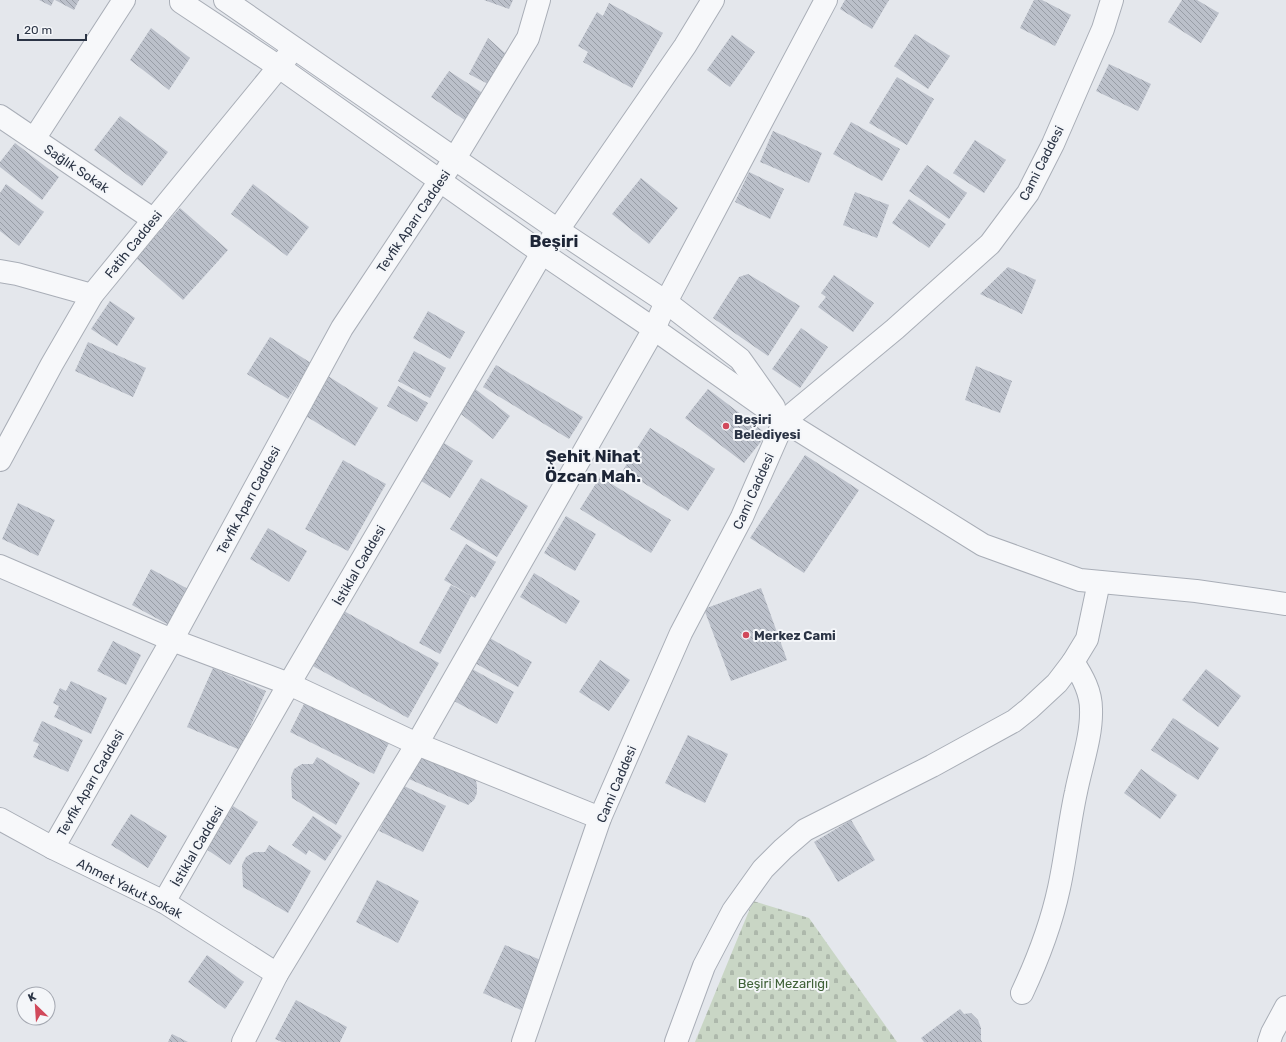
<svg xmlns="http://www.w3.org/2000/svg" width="1286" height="1042" viewBox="0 0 1286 1042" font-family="Rubik,sans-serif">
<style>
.cemetery{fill:url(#cemetery-stones)}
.building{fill:url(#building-back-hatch)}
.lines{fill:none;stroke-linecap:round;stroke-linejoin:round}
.minor-casing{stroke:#a9aeb7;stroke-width:24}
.minor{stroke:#f7f8fa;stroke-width:22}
.poi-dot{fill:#d1495b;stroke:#f4f6f9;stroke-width:1.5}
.labels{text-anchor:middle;stroke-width:4;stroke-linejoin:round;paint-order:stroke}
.street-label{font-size:13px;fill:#2b3445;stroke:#f4f6f9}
.poi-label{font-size:13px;font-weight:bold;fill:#2b3445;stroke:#f4f6f9;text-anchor:start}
.park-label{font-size:13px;fill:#3f6138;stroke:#f4f6f9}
.district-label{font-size:17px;font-weight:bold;fill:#1d2536;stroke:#f4f6f9}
</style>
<defs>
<pattern id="cemetery-stones" width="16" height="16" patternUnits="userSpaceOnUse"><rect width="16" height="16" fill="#c9d6c5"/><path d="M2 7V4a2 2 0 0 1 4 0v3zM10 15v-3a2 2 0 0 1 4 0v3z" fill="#adb8ab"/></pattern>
<pattern id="building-back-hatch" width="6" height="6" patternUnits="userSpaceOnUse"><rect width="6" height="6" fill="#bbc0ca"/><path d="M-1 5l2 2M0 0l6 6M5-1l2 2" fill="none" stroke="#989da6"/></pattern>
</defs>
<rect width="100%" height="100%" fill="#e4e7ec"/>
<!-- cemetery -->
<polygon class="cemetery" points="753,901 809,918 897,1042 695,1042"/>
<!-- building -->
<g class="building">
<polygon points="39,0 54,0 51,6"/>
<polygon points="55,0 79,0 74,10"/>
<polygon points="484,0 513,0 509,9"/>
<polygon points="845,0 889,0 872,29 840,9"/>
<polygon points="1034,0 1042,0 1071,15 1055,46 1020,28"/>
<polygon points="1182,0 1197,0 1219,13 1201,43 1168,22"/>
<polygon points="609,3 663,33 632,88 583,62 588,52 578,46 597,12 603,16"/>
<polygon points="151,28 190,58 169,90 130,60"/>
<polygon points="915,34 950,56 928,89 894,66"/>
<polygon points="732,35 755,52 730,87 707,70"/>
<polygon points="488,38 506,54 490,85 469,74"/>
<polygon points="1109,64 1151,84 1138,111 1096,91"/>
<polygon points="449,71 487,96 469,123 431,97"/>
<polygon points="897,77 934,99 907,145 869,123"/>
<polygon points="120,116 168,152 142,186 94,150"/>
<polygon points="851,122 900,149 882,181 833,154"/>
<polygon points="773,131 822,153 809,183 760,162"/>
<polygon points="975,140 1006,160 984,193 953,173"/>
<polygon points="15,143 59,177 42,200 0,167 0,162"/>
<polygon points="927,165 967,193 949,219 909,191"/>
<polygon points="749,172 784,189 770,219 735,202"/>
<polygon points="641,178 678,208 649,244 612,214"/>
<polygon points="6,184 44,212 19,246 0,231 0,193"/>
<polygon points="253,184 309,227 287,256 231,214"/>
<polygon points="855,192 889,205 877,238 843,225"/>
<polygon points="909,199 946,224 929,248 892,223"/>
<polygon points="180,208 228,250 183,300 136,258"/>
<polygon points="1008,267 1036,280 1022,314 980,294"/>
<polygon points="748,274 800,306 768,356 713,318 739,277"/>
<polygon points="834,275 874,303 853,332 818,307 826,297 821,293"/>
<polygon points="110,301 135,318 117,346 91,329"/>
<polygon points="428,311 465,332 450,359 413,338"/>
<polygon points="801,328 828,347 800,388 772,369"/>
<polygon points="270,337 311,363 288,399 247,374"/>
<polygon points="88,342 146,368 133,397 75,371"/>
<polygon points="414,351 446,368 430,398 398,381"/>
<polygon points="496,365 583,417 569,439 483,387"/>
<polygon points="976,366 1012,381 1000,413 965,400"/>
<polygon points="328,376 378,408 355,446 304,415"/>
<polygon points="398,386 428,403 417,422 387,406"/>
<polygon points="474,388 510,416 493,439 457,411"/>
<polygon points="708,389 767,434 744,463 685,418"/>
<polygon points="650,428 715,469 688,511 623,470"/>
<polygon points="444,443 473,461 450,498 421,481"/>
<polygon points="805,455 859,490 804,573 750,538"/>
<polygon points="343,460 386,484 348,551 305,529"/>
<polygon points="600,477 671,520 651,553 580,509"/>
<polygon points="481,478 528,506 497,557 450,529"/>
<polygon points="18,503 55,520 38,556 2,539"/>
<polygon points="566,516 596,534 575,571 544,553"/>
<polygon points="268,528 307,551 289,582 250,559"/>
<polygon points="466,544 496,562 475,598 444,580"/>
<polygon points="151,569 188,589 169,625 132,605"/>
<polygon points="534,573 580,601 566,624 520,597"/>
<polygon points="451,585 471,596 440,654 419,643"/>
<polygon points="761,588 787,660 731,681 704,609"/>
<polygon points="342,610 439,663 408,718 311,665"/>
<polygon points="488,637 532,662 518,687 473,662"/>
<polygon points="113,641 141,655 126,685 97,671"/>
<polygon points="600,660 630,680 609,711 579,692"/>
<polygon points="213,668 266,691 240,750 187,727"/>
<polygon points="472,669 514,692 497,724 454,701"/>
<polygon points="1206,669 1241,696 1218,727 1182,700"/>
<polygon points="71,681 107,698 91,734 54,717 59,706 53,703 60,688 66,691"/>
<polygon points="305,702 389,743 374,774 290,732"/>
<polygon points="1173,718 1219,748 1198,780 1151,750"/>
<polygon points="42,721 83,740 68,772 33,757 39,744 33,741"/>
<polygon points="688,735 728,754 705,803 665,783"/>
<polygon points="419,756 474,775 477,785 477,793 474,800 468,805 409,779"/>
<polygon points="317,757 360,783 336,825 292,798 291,777 294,769 302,764 313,764"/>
<polygon points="1141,769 1177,795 1160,819 1124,793"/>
<polygon points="402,785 446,806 423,852 379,831"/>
<polygon points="233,806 258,822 230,865 206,849"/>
<polygon points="131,814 167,836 148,868 111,845"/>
<polygon points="313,816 342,836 325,861 309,850 306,855 292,845"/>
<polygon points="851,820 875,860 838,882 814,842"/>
<polygon points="269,845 311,871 288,913 243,887 242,865 246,857 254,852 265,852"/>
<polygon points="377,880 419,901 398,943 356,922"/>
<polygon points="505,945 543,961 521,1010 483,993"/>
<polygon points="207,955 244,982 225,1009 188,982"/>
<polygon points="296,1000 347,1027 340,1042 282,1042 275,1039"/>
<polygon points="960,1009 964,1014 971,1013 978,1020 981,1028 981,1040 982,1042 924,1042 921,1038"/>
<polygon points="172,1034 188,1042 168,1042"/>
</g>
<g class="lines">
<!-- minor casing -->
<g class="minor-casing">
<g id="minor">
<polyline points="181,0 181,2 279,67 542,253 654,329 784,421 983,545 1080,580 1196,591 1286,604"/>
<polyline points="225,0 558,230 666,302 740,359 774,407"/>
<polyline points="0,116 154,220"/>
<polyline points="34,139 124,0"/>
<polyline points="0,271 17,274 92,295"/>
<polyline points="0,460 52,364 92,295 287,57"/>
<polyline points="0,566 172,640 289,684 417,744 600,818"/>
<polyline points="0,819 53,848 164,902 277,974"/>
<polyline points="53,848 172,640 342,328 455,158 528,38 539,0"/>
<polyline points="164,902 289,684 542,253 685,46 713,0"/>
<path d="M1022 993C1038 959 1051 925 1059 888 1066 856 1069 824 1076 792 1081 766 1092 736 1091 709 1091 692 1083 677 1073 662"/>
<polyline points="243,1042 277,974 417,744 654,329 666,302 826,0"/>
<polyline points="523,1042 600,818 681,633 742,517 784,421 895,329 990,244 1028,193 1053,144 1103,29 1112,0"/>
<polyline points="676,1042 704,966 733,911 763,869 783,849 805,830 932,766 1014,721 1029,709 1057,683 1073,662 1087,639 1099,582"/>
<polyline points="1269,1042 1272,1033 1286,1007"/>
</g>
</g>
<!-- minor -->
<use href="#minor" class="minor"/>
</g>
<!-- markers -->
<g class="poi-dot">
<circle cx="726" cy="426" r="4"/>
<circle cx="746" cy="635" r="4"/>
</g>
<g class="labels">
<!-- street labels -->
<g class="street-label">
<text transform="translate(1041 163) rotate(-63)" y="5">Cami Caddesi</text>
<text transform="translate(77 168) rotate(34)" y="5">Sağlık Sokak</text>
<text transform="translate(413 221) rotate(-56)" y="5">Tevfik Aparı Caddesi</text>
<text transform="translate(133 244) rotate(-51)" y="5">Fatih Caddesi</text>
<text transform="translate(753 491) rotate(-66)" y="5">Cami Caddesi</text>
<text transform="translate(248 500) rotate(-62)" y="5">Tevfik Aparı Caddesi</text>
<text transform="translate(359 565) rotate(-60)" y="5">İstiklal Caddesi</text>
<text transform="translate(90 783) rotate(-60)" y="5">Tevfik Aparı Caddesi</text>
<text transform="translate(616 784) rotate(-67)" y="5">Cami Caddesi</text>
<text transform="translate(197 846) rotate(-60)" y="5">İstiklal Caddesi</text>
<text transform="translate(130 888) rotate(27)" y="5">Ahmet Yakut Sokak</text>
</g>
<!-- poi labels -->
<g class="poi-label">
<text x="734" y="424">Beşiri<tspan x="734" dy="15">Belediyesi</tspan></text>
<text x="754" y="640">Merkez Cami</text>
</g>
<!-- park labels -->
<g class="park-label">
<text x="783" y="988">Beşiri Mezarlığı</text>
</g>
<!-- district labels -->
<g class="district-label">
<text x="554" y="247">Beşiri</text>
<text x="593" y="462">Şehit Nihat<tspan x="593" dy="20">Özcan Mah.</tspan></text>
</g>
</g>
<!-- north arrow -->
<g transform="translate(36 1006) rotate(335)"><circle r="19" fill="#f4f6f9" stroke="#a4a8b1"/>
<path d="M0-3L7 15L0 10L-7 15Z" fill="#d1495b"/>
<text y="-6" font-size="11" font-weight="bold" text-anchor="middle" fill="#2b3445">K</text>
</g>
<!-- scale -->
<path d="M18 34v6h68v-6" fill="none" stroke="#2b3445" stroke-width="2"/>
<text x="24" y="34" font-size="12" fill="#2b3445" stroke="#f4f6f9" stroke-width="3" paint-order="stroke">20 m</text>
</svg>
